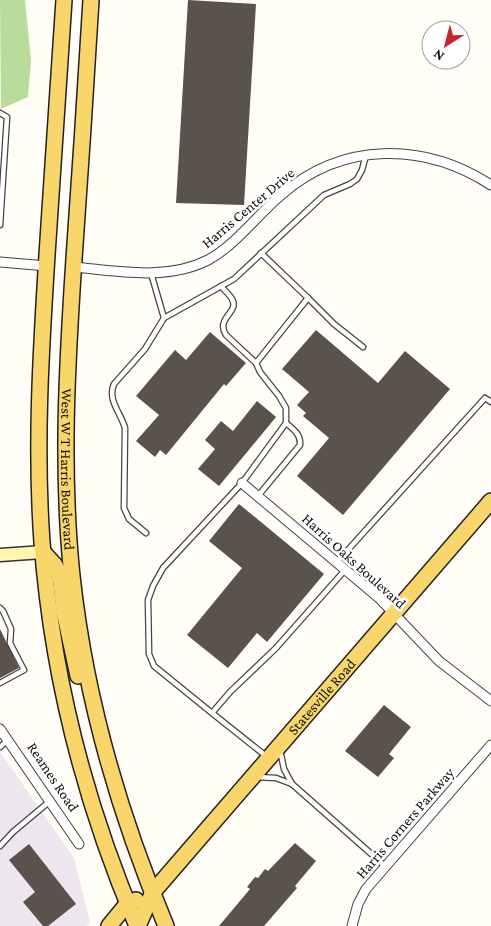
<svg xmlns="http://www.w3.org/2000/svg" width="491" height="926" viewBox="0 0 491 926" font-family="'Crimson Pro',serif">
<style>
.industrial{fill:#eee6ef}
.forest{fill:#b9dc9c}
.building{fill:#5a524d}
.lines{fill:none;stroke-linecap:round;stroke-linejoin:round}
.lane-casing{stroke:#444;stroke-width:7}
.street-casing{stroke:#444;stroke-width:11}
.secondary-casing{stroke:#333;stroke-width:15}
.primary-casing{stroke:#222;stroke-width:18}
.lane{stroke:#fff;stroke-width:4.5}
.street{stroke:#fff;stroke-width:9}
.secondary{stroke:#fff6b0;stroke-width:12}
.primary{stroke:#f9d66b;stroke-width:15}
.labels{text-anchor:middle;stroke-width:5;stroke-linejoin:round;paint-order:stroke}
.street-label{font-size:15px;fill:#111;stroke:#fff}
</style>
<rect width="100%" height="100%" fill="#fffdf5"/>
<!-- industrial -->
<polygon class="industrial" points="0,752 74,858 90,922 87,926 0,926"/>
<!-- forest -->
<polygon class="forest" points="0,0 25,0 31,61 28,97 1,109"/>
<!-- building -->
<g class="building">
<polygon points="188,0 256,4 244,205 176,203"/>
<polygon points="316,330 378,383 405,351 450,389 343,515 297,476 329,438 303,416 306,413 297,405 309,392 282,369"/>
<polygon points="210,332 246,363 226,386 224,384 166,455 160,450 155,457 136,441 159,415 136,396 175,350 186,360"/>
<polygon points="257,401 276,417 219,486 198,469 215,449 205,440 221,421 233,431"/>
<polygon points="239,504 324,574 267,642 257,633 228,668 187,635 242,568 209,541"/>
<polygon points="0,629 19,668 0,678"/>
<polygon points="384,705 411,727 389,754 394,758 378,777 345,751"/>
<polygon points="295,843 316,861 295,886 297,888 264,926 219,926 250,889 247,887 255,877 258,878 265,869 268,871"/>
<polygon points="29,844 76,904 48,926 43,926 23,902 35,892 9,860"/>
</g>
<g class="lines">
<!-- lane casing -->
<g class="lane-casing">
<g id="lane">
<polyline points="0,113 7,117 0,225"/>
<polyline points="261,253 308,298"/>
<polyline points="151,273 164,318 234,279 324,195 350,184 357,179 362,170 366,155"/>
<path d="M221 286C224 290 229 294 232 299 240 312 215 318 226 335L256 363"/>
<path d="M258 496 300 445C301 434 293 429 286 423"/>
<path d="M146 533 129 519 124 508 125 428C121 413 107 400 114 384L145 349 164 318"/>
<polyline points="337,562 485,398 491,402"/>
<polyline points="0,608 3,611 11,629 10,643 24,670 0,683"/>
<polyline points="212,713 154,666 149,654 148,600 153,586 163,568 242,483 286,423 286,408 279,396 260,372 256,363 308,298 334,324 363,347"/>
<polyline points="0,747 8,740"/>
<polyline points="280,750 284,769 292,784"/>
<polyline points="266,756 212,713 230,692 276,648 345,570"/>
<polyline points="256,777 276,778 292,784 385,866"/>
<polyline points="0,846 13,832 50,801"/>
</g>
</g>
<!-- street casing -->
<g class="street-casing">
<g id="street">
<polyline points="0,262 47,266"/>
<path d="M74 267C117 271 167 281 208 260 236 245 257 215 281 195 343 141 424 142 491 185"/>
<polyline points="242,483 379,598 439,661 491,701"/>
<polyline points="0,729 79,844"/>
<polyline points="352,926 358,904 366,889 491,745"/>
</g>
</g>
<!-- secondary casing -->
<g class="secondary-casing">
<polyline id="secondary" points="0,555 43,552"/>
</g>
<!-- primary casing -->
<g class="primary-casing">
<g id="primary">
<path d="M64 0C59 85 53 170 47 255 41 351 35 446 42 542 52 675 85 804 137 926"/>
<path id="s1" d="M91 0C86 86 80 173 74 259 67 365 61 470 72 576 85 696 119 814 166 926"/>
<polyline points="43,552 55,565 60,575 64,611 78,676"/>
<polyline points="109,926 127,904 136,900"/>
<path id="s2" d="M138 926 153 892 491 501"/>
</g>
</g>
<!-- lane -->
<use href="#lane" class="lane"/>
<!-- street -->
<use href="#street" class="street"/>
<!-- secondary -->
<use href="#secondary" class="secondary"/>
<!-- primary -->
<use href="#primary" class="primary"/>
</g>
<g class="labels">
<!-- street labels -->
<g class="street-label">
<text transform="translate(248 208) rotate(-40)" y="5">Harris Center Drive</text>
<text dy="5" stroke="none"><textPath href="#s1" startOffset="470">West W T Harris Boulevard</textPath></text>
<text transform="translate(354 561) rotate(42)" y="5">Harris Oaks Boulevard</text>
<text dy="5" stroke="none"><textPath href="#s2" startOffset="295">Statesville Road</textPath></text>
<text transform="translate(53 777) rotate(56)" y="5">Reames Road</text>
<text transform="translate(405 823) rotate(-49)" y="5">Harris Corners Parkway</text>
</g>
</g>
<!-- north arrow -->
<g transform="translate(446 45) rotate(216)"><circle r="24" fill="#ffffff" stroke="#a0a0a0"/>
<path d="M0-4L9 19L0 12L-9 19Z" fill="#c4262e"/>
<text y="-8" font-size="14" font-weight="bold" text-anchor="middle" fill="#111111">N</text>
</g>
</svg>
